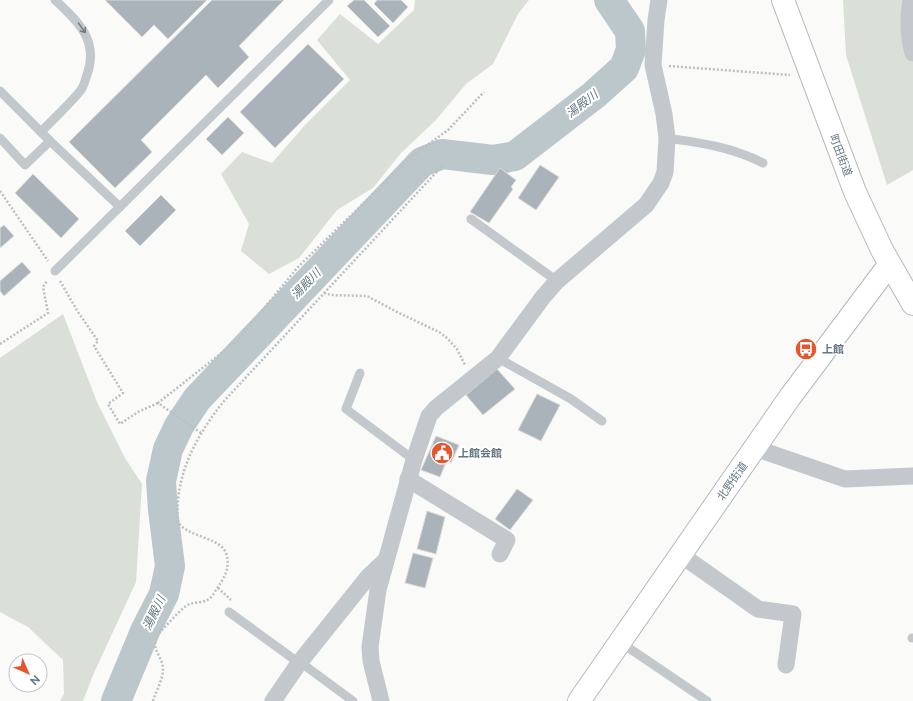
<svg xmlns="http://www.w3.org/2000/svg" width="913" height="701" viewBox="0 0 913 701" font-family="'Public Sans','Noto Sans JP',sans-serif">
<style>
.green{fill:#dadfd7}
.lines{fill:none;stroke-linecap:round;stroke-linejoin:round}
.river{stroke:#bbc7cb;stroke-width:30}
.building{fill:#aab3b9;stroke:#dcdcda}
.secondary-casing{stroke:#b3babf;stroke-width:24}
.primary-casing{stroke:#b5babe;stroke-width:24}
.path{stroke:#bbbfc2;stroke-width:2.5;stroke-dasharray:2 2;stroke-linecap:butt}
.service{stroke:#c3c8cc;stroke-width:9}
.minor{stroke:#c3c8cc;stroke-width:17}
.secondary{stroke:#fff;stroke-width:22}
.primary{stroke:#fff;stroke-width:22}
.oneway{stroke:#6a7a87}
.labels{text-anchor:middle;stroke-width:4;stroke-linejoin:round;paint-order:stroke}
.street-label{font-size:11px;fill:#657683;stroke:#fff}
.poi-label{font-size:11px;font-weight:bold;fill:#657683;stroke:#fff;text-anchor:start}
.water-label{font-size:12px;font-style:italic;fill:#60757c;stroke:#fff}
</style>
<rect width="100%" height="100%" fill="#fafaf8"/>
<!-- green -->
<g class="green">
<polygon points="415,0 529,0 518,14 493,64 466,84 435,121 401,153 373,188 337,210 299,258 269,274 241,251 249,224 221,174 242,152 272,163 305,125 350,80 317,40 340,14 378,44 414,10"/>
<polygon points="843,0 913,0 913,170 887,185 846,55"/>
<polygon points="63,314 97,402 125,458 142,484 136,582 93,675 83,701 60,701 64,694 63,660 28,627 0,612 0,358"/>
</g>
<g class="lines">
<!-- river -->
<polyline class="river" points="116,701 146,629 164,594 170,566 163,510 161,481 168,449 179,426 197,399 422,162 442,154 493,160 515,156 594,95 624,68 631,50 630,31 609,0"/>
</g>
<!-- building -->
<g class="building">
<polygon points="105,0 207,0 168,39 154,25 142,37"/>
<polygon points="212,0 284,0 239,46 249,57 218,88 206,75 141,140 152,152 115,188 69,142"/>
<polygon points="354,0 364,0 390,26 378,37 347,6"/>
<polygon points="377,0 401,0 408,7 393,23 374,4"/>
<polygon points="308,44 344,79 275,148 240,112"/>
<polygon points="228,117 244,133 222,155 206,139"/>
<polygon points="540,165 559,177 536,210 518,198"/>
<polygon points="500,168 516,180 511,187 513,189 489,223 470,212"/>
<polygon points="33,174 79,219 61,238 15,193"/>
<polygon points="161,195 176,210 140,246 125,231"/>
<polygon points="4,225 14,236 0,248 0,228"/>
<polygon points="22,262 31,272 4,296 0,291 0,281"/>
<polygon points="497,369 515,389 483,415 466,395"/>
<polygon points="537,394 560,405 541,441 518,430"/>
<polygon points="436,436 459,445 451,463 447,460 440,477 421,470"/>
<polygon points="517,489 533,500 510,530 495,519"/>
<polygon points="427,511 445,517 436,554 417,549"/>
<polygon points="413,553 433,558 425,588 405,583"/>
</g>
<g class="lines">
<!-- secondary casing -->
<g class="secondary-casing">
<polyline id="secondary" points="579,701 790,397 889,265"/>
</g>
<!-- primary casing -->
<g class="primary-casing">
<polyline id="primary" points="783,0 855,192 882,250 913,304"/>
</g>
<!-- path -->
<g class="path">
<polyline points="669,66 790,75"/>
<polyline points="0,191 48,261"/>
<polyline points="60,281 78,312 98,341 94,346 123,393 108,404 120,424 138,412 158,403"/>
<polyline points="324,293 331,295 367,296 399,313 439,332 447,338 457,349 465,365"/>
<polyline points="0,344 48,313 43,287 47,281"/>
<polyline points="201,433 158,403 238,340 298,267 412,156 448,130 484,92"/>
<polyline points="218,588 231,600"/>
<path d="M153 701C156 691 163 680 163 669 163 655 147 647 160 632 168 624 177 613 186 606 193 601 202 604 209 599 212 597 214 593 216 590 224 578 231 568 226 553 220 537 187 537 178 522 174 476 196 436 224 401L444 164"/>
</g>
<!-- service -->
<g class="service">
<polyline points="0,91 50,141 120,207"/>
<path d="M41 132C53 119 70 104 81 90 84 86 85 80 87 75 99 41 79 22 55 0"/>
<polyline points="0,138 25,165 50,141"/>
<path d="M667 138C701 143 732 147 763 163"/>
<polyline points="471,219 557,281"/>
<polyline points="55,271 329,0"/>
<polyline points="498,358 571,399 602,421"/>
<polyline points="360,373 346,409 414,460"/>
<polyline points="229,612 299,663"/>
<polyline points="912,638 913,638"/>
<polyline points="620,642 707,701"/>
<polyline points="300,662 353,701"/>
</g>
<!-- minor -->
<g class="minor">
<path d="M911 0C908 18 908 35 913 53"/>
<polyline points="755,448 845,479 913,476"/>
<polyline points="408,479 507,540 500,554"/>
<polyline points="681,555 758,609 793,614 786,665"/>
<polyline points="273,701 299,663 368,577 386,560"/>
<polyline points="381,701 371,661 370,647 378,590 414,460 429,416 436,408 498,358 543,297 557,281 646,205 661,183 665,172 667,138 664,114 653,65 656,20 659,0"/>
</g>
<!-- secondary -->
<use href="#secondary" class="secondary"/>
<!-- primary -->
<use href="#primary" class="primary"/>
</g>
<!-- one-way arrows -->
<defs><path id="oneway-shaft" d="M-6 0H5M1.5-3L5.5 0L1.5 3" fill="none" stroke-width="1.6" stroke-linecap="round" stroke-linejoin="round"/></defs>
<use class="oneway" href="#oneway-shaft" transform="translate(82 28) rotate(55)"/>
<!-- icons -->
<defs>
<g id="bus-disc" transform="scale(1.15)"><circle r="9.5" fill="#e4572e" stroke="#fff"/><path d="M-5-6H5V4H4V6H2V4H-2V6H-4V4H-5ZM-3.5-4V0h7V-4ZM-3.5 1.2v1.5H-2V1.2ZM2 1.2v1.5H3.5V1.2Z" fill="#fff"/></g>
<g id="civic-disc" transform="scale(1.15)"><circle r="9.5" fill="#e4572e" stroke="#fff"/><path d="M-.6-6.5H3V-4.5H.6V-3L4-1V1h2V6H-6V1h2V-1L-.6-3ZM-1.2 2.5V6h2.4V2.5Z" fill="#fff"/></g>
</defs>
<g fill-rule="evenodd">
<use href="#bus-disc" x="806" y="349"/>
<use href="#civic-disc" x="442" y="453"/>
</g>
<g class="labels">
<!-- street labels -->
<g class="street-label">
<text transform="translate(841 155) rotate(69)" y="4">町田街道</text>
<text transform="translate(732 481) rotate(-55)" y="4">北野街道</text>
</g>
<!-- poi labels -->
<g class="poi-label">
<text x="822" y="353">上館</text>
<text x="458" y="457">上館会館</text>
</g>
<!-- water labels -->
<g class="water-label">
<text transform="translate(582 104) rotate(-38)" y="4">湯殿川</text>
<text transform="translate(306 284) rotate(-46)" y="4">湯殿川</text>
<text transform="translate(154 613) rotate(-64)" y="4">湯殿川</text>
</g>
</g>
<!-- north arrow -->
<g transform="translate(28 673) rotate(135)"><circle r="19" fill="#ffffff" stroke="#c1c8cd"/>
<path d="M0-3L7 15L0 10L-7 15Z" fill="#e4572e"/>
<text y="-6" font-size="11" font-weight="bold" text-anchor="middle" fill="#657683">N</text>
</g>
</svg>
